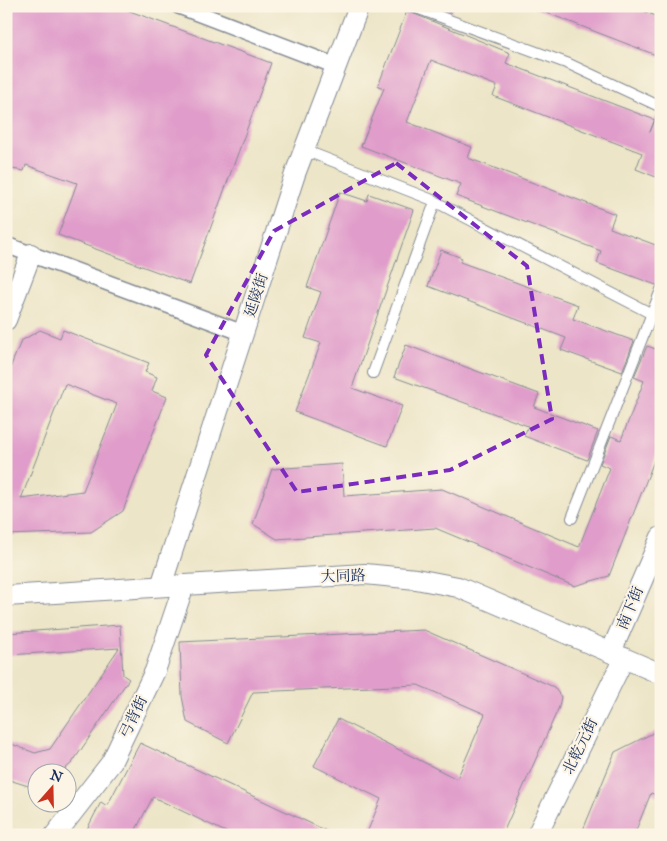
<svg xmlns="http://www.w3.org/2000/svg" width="667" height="841" viewBox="0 0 667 841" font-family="'IM FELL Great Primer','Noto Serif SC',serif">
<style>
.building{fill:#e09cca;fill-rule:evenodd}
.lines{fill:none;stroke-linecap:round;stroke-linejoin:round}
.service-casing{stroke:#848a92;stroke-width:12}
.pedestrian-casing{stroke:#848a92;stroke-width:18}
.minor-casing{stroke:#848a92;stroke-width:22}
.service{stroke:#fff;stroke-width:10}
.pedestrian{stroke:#fff;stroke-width:15}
.minor{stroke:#fff;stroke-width:20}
.marked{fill:none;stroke:#7b2cbf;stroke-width:4;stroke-dasharray:10 6;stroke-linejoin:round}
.labels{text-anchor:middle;stroke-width:4.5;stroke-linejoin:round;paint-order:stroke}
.street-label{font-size:15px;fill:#1b2f5e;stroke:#fcf5e5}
</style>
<rect width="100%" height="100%" fill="#fcf5e5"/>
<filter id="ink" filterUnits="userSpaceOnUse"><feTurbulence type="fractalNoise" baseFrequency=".02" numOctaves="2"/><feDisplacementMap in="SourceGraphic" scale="10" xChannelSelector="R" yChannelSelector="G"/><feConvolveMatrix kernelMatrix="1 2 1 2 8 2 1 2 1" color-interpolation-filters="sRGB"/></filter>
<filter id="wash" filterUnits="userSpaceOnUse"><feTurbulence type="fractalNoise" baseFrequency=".0096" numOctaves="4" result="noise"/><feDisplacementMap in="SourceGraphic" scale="20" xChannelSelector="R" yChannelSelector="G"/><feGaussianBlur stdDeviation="1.12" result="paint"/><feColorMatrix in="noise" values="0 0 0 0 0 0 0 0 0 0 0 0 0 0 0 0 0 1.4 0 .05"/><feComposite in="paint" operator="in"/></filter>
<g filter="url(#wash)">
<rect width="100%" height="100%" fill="#ece5c7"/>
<g id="blocks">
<!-- building -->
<g class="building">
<polygon points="6,6 116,6 271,63 190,284 58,235 77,183 26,165 24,171 6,168"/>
<polygon points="432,6 454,6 451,13"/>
<polygon points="534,6 630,6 661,18 661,57 534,8"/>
<polygon points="407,11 510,53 506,63 655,120 650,132 657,113 661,114 661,179 636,169 642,153 493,96 497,86 431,60 407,122 472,147 468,158 615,214 610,228 661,247 661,283 656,285 597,263 601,251 456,196 461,184 361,146 384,88 378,86"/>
<polygon points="340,192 367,201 369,194 414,210 352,388 402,406 387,446 295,412 321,343 305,338 321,292 307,287"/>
<polygon points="441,250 462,258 460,262 578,305 573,319 634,341 622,372 561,350 566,338 428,286"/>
<path d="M40 330 60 338 63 330 149 363 145 372 157 377 152 391 167 397 123 511 91 532 6 535V378L21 341ZM65 384 117 404 83 491 21 499Z"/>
<polygon points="659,341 661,443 609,576 574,586 435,528 277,539 253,524 272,469 342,464 344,496 442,489 579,547 610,468 600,464 611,436 621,440 644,381 634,377 647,346 656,349"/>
<polygon points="406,345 539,394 534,407 598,431 587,460 524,436 528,426 394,377"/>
<polygon points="120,625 123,675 129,679 72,763 59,774 38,774 38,789 6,779 6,742 35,753 50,749 119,648 8,655 7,633"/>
<polygon points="424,630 554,687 561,697 559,707 502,835 366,835 381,799 314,766 338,719 457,779 485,714 418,685 253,692 228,743 187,722 182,696 180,642"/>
<polygon points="661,729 661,797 651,793 634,835 581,835 615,752"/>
<polygon points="140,743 202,772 335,835 232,835 153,797 133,835 84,835 101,802 107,806"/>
</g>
</g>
</g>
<g filter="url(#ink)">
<use href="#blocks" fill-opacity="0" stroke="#848a92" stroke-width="1"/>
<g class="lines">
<!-- service casing -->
<g class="service-casing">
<g id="service">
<polyline points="411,6 569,64 661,107"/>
<polyline points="304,150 430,199 652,314"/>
<polyline points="373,373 435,202"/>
<polyline points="572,518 661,290"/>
</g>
</g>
<!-- pedestrian casing -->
<g class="pedestrian-casing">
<g id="pedestrian">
<polyline points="179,6 336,66"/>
<polyline points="6,245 243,333"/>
</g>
</g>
<!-- minor casing -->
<g class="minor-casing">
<g id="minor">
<polyline points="6,320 31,254"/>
<polyline points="161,586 295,174 359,6"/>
<polyline points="6,596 365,574 416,579 458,587 661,674"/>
<polyline points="611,652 661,537"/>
<polyline points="55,835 111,763 155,671 184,585"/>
<polyline points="537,835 624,658"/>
</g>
</g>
<!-- service -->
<use href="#service" class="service"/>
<!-- pedestrian -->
<use href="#pedestrian" class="pedestrian"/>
<!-- minor -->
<use href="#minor" class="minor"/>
</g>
</g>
<!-- marked area -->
<path class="marked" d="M396 163 527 266 552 419 450 470 297 492 206 355 274 231Z"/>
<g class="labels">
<!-- street labels -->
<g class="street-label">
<text transform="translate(256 295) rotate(-72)" y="5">延陵街</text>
<text transform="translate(343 576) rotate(-2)" y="5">大同路</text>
<text transform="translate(630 608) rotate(-67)" y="5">南下街</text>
<text transform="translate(133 717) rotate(-64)" y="5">弓背街</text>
<text transform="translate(580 746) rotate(-64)" y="5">北乾元街</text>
</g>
</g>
<!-- margin -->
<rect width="667" height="841" fill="none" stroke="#fcf5e5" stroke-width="25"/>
<!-- north arrow -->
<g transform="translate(52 788) rotate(20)"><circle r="24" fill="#fcf5e5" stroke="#a2a6af"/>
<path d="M0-4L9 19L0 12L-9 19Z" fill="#c8321e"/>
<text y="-8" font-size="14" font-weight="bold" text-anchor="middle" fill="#1b2f5e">N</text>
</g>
</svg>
